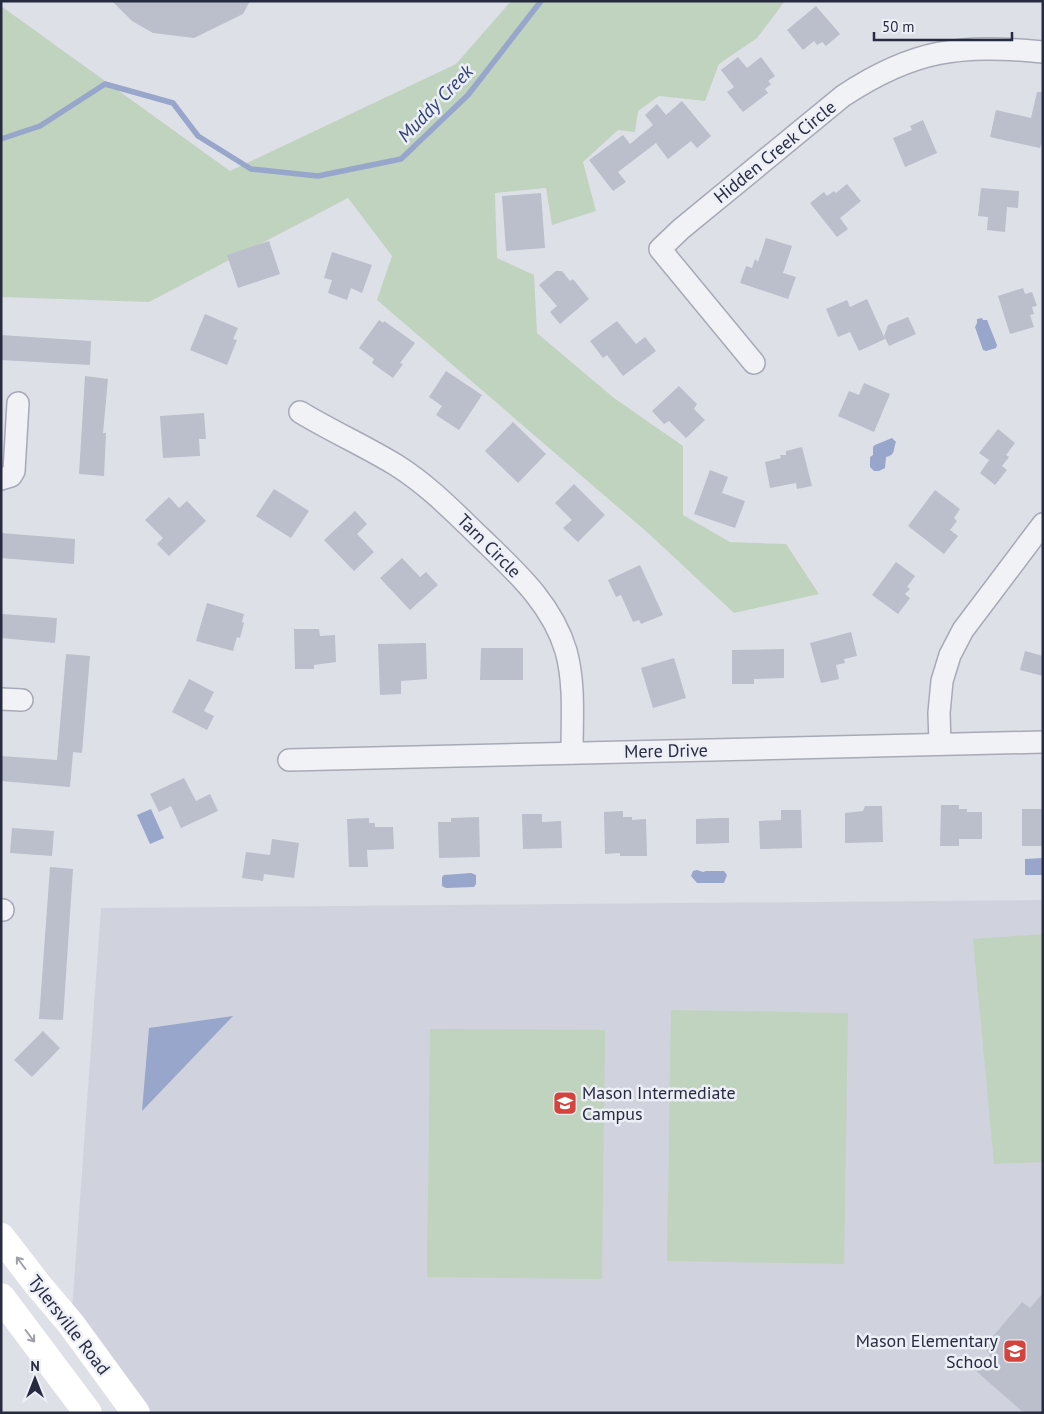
<svg xmlns="http://www.w3.org/2000/svg" width="1044" height="1414" viewBox="0 0 1044 1414" font-family="'PT Sans',sans-serif">
<style>
.built{fill:#d0d2dd}
.green{fill:#c0d3be}
.water{fill:#97a6ca}
.lines{fill:none;stroke-linecap:round;stroke-linejoin:round}
.stream{stroke:#97a6ca;stroke-width:5.5}
.building{fill:#bbbecb}
.street-casing{stroke:#a7aab6;stroke-width:24}
.street{stroke:#f1f2f6;stroke-width:21}
.secondary{stroke:#fff;stroke-width:28}
.oneway{stroke:#9da0a9}
.labels{text-anchor:middle;stroke-width:5;stroke-linejoin:round;paint-order:stroke}
.street-label{font-size:18px;fill:#262b40;stroke:#edeff6}
.poi-label{font-size:18px;fill:#262b40;stroke:#edeff6;text-anchor:start}
.water-label{font-size:19px;font-style:italic;fill:#2f4075;stroke:#edeff6}
</style>
<rect width="100%" height="100%" fill="#dee0e8"/>
<!-- built -->
<polygon class="built" points="1043,900 1043,1413 136,1413 71,1324 101,908"/>
<!-- green -->
<g class="green">
<polygon points="511,1 785,1 757,38 719,64 705,101 659,96 638,111 635,132 618,130 583,162 596,211 552,225 546,188 495,193 497,258 534,275 537,333 614,398 683,446 683,515 730,542 786,544 819,594 734,613 648,533 377,300 392,256 348,198 149,302 1,297 1,6 230,171 456,64"/>
<polygon points="1043,934 1043,1162 994,1164 973,939"/>
<polygon points="671,1010 848,1013 844,1264 667,1261"/>
<polygon points="430,1029 605,1030 602,1279 427,1277"/>
</g>
<!-- water -->
<g class="water">
<polygon points="982,318 983,320 987,320 997,345 996,348 986,351 983,350 975,327 977,323 977,319"/>
<path d="M892 438 896 442C893 449 896 455 886 457L885 468 879 471H874L870 467V457L873 455V447L875 445Z"/>
<polygon points="151,809 164,838 150,844 137,815"/>
<polygon points="1043,858 1043,875 1025,875 1025,859"/>
<polygon points="697,870 703,872 706,871 724,871 727,875 724,883 697,883 691,876 693,871"/>
<polygon points="471,873 476,875 476,884 474,887 446,888 442,886 442,877 444,875"/>
<polygon points="233,1016 142,1111 149,1028"/>
</g>
<g class="lines">
<!-- stream -->
<polyline class="stream" points="1,139 40,126 105,84 173,103 198,136 251,169 318,176 401,159 468,95 541,1"/>
</g>
<!-- building -->
<g class="building">
<polygon points="112,1 250,1 243,14 194,38 153,33 132,21"/>
<polygon points="816,6 840,34 826,46 822,42 817,45 814,41 803,50 787,30"/>
<polygon points="738,57 747,68 761,57 775,76 768,81 771,84 765,89 768,93 743,112 727,92 734,87 721,70"/>
<polygon points="1037,92 1043,92 1043,139 1040,148 990,137 996,110 1031,118"/>
<polygon points="682,101 711,136 697,148 691,141 668,159 656,143 618,172 626,182 613,191 589,160 623,135 630,144 653,125 645,115 657,104 666,115"/>
<polygon points="923,120 937,153 905,167 893,138 912,130 910,126"/>
<polygon points="847,184 861,201 840,218 848,229 837,237 810,203 824,192 827,196 834,191 836,193"/>
<polygon points="981,188 1019,191 1018,208 1007,207 1005,232 987,230 988,217 978,216"/>
<polygon points="541,193 545,248 506,251 502,196"/>
<polygon points="766,238 792,246 783,273 796,277 788,299 740,283 746,266 752,268 755,259 758,262"/>
<polygon points="269,241 280,274 238,288 227,255"/>
<polygon points="332,252 372,265 362,293 351,288 347,300 328,293 332,280 324,278"/>
<polygon points="556,271 562,271 570,281 573,279 589,299 560,324 550,312 557,306 539,285"/>
<polygon points="1023,288 1025,294 1032,292 1037,306 1032,307 1034,314 1030,315 1034,327 1010,334 998,296"/>
<polygon points="867,299 885,339 859,351 850,332 838,337 826,309 847,300 850,307"/>
<polygon points="205,314 238,328 233,339 237,340 227,365 190,350"/>
<polygon points="908,317 916,334 889,346 884,336 888,325"/>
<polygon points="379,320 383,323 384,321 415,343 400,363 403,364 393,378 372,363 374,359 359,348"/>
<polygon points="617,321 636,344 645,337 656,351 623,376 607,355 603,358 590,341"/>
<polygon points="1,335 91,341 90,365 1,360"/>
<polygon points="446,371 482,395 459,430 436,415 442,406 429,397"/>
<polygon points="85,376 108,379 103,433 106,433 104,476 79,474"/>
<polygon points="864,383 890,394 874,432 838,416 849,391 859,395"/>
<polygon points="679,386 697,404 694,409 705,420 686,438 669,421 664,424 652,411"/>
<polygon points="204,413 206,439 199,439 200,456 163,458 160,416"/>
<polygon points="513,422 546,454 518,483 485,451"/>
<polygon points="998,429 1015,443 1006,455 1009,457 1002,466 1007,470 995,485 980,473 989,460 979,453"/>
<polygon points="802,447 812,486 797,489 796,483 770,488 765,462 781,458 780,455 786,455 786,451"/>
<polygon points="710,470 728,477 722,493 745,501 735,528 694,514"/>
<polygon points="574,484 605,515 578,542 563,528 572,520 555,503"/>
<polygon points="274,489 309,511 291,538 256,516"/>
<polygon points="935,490 960,509 954,518 957,521 950,530 958,536 944,554 908,526"/>
<polygon points="169,497 179,508 187,501 206,521 169,556 157,544 163,538 145,520"/>
<polygon points="355,511 367,524 357,534 374,552 354,571 324,540"/>
<polygon points="1,533 75,539 74,564 1,558"/>
<polygon points="402,558 420,577 426,572 438,585 410,610 380,578"/>
<polygon points="896,562 915,576 907,587 910,589 905,594 910,598 898,614 872,595"/>
<polygon points="640,565 663,615 641,624 639,620 633,622 621,595 616,597 608,580"/>
<polygon points="207,603 244,614 242,622 244,623 240,638 237,637 233,651 196,641"/>
<polygon points="1,614 57,618 55,643 1,638"/>
<polygon points="294,629 319,629 320,636 335,635 336,662 314,665 314,669 295,669"/>
<polygon points="851,632 857,656 844,659 845,663 836,665 839,679 821,683 810,643"/>
<polygon points="426,643 427,679 401,681 401,694 380,695 378,644"/>
<polygon points="481,648 523,648 523,680 480,680"/>
<polygon points="784,649 784,678 754,679 754,684 732,684 732,650"/>
<polygon points="1025,651 1043,656 1043,676 1020,670"/>
<polygon points="66,654 90,656 82,753 73,752 70,787 1,781 1,756 57,760"/>
<polygon points="674,658 686,698 653,708 641,668"/>
<polygon points="189,679 214,692 204,711 214,716 207,730 172,712"/>
<polygon points="184,778 196,801 210,794 218,811 181,828 171,806 159,812 150,794"/>
<polygon points="941,805 959,805 959,809 967,809 967,812 982,812 982,839 959,839 959,846 940,846"/>
<polygon points="865,806 882,806 883,842 845,843 845,813 863,811"/>
<rect x="1022" y="809" width="21" height="37"/>
<polygon points="781,810 801,810 802,848 760,849 759,821 781,820"/>
<polygon points="623,811 623,817 632,817 632,820 646,819 647,856 620,856 620,853 605,854 604,812"/>
<polygon points="522,814 542,814 542,822 561,821 562,848 523,849"/>
<polygon points="479,817 480,857 439,858 438,822 451,822 451,818"/>
<polygon points="369,818 369,823 375,823 375,827 393,827 394,849 367,850 368,867 349,867 347,819"/>
<polygon points="718,818 729,818 729,843 696,844 696,819"/>
<polygon points="12,828 54,831 52,856 10,853"/>
<polygon points="272,839 299,843 294,878 264,874 263,881 242,878 246,852 270,855"/>
<polygon points="50,867 73,869 63,1020 39,1019"/>
<polygon points="43,1031 60,1048 32,1077 14,1060"/>
<polygon points="1043,1293 1043,1413 1024,1413 976,1371 990,1355 984,1347 1022,1302 1030,1308"/>
</g>
<g class="lines">
<!-- street casing -->
<g class="street-casing">
<g id="street">
<path d="M754 363 660 249 681 229 843 96C914 49 960 44 1043 52"/>
<path d="M300 412C331 431 365 446 396 465 428 485 453 511 480 537 514 570 552 603 566 651 575 683 572 720 572 753"/>
<polyline points="1,479 11,476 14,471 18,403"/>
<polyline points="1,699 22,700"/>
<polyline points="940,744 939,713 942,681 950,655 963,630 1043,524"/>
<polyline points="289,760 1043,742"/>
<polyline points="1,910 3,910"/>
</g>
</g>
<!-- street -->
<use href="#street" class="street"/>
<!-- secondary -->
<g class="secondary">
<polyline points="1,1237 38,1285 71,1324 136,1413"/>
<polyline points="1,1297 88,1413"/>
</g>
</g>
<!-- one-way arrows -->
<defs><path id="oneway-shaft" d="M-6 0H5M1.5-3L5.5 0L1.5 3" fill="none" stroke-width="1.6" stroke-linecap="round" stroke-linejoin="round" transform="scale(1.25)"/></defs>
<g class="oneway">
<use href="#oneway-shaft" transform="translate(21 1263) rotate(-127)"/>
<use href="#oneway-shaft" transform="translate(30 1336) rotate(53)"/>
</g>
<!-- icons -->
<defs>
<g id="school-square" transform="scale(1.25)"><rect x="-9" y="-9" width="18" height="18" rx="4" fill="#d4433c" stroke="#edeff6"/><path d="M0-5L7-2L0 1L-7-2ZM-4 1L0 2.5L4 1V4Q0 6-4 4Z" fill="#fff"/></g>
</defs>
<g fill-rule="evenodd">
<use href="#school-square" x="565" y="1103"/>
<use href="#school-square" x="1015" y="1351"/>
</g>
<g class="labels">
<!-- street labels -->
<g class="street-label">
<text transform="translate(775 152) rotate(-39)" y="6">Hidden Creek Circle</text>
<text transform="translate(489 546) rotate(45)" y="6">Tarn Circle</text>
<text transform="translate(666 751) rotate(-1)" y="6">Mere Drive</text>
<text transform="translate(69 1325) rotate(52)" y="6">Tylersville Road</text>
</g>
<!-- poi labels -->
<g class="poi-label">
<text x="582" y="1099">Mason Intermediate<tspan x="582" dy="21">Campus</tspan></text>
<text x="998" y="1347" text-anchor="end">Mason Elementary<tspan x="998" dy="21">School</tspan></text>
</g>
<!-- water labels -->
<g class="water-label">
<text transform="translate(435 103) rotate(-46)" y="7">Muddy Creek</text>
</g>
</g>
<!-- border -->
<rect width="1044" height="1414" fill="none" stroke="#262b40" stroke-width="5"/>
<!-- north arrow -->
<g transform="translate(35 1379)" stroke="#edeff6" stroke-width="4" paint-order="stroke">
<path d="M0-4L9 19L0 12L-9 19Z" fill="#262b40"/>
<text y="-8" font-size="14" font-weight="bold" text-anchor="middle" fill="#262b40">N</text>
</g>
<!-- scale -->
<path d="M874 32v8h138v-8" fill="none" stroke="#262b40" stroke-width="2.5"/>
<text x="882" y="32" font-size="15" fill="#262b40" stroke="#edeff6" stroke-width="4" paint-order="stroke">50 m</text>
</svg>
